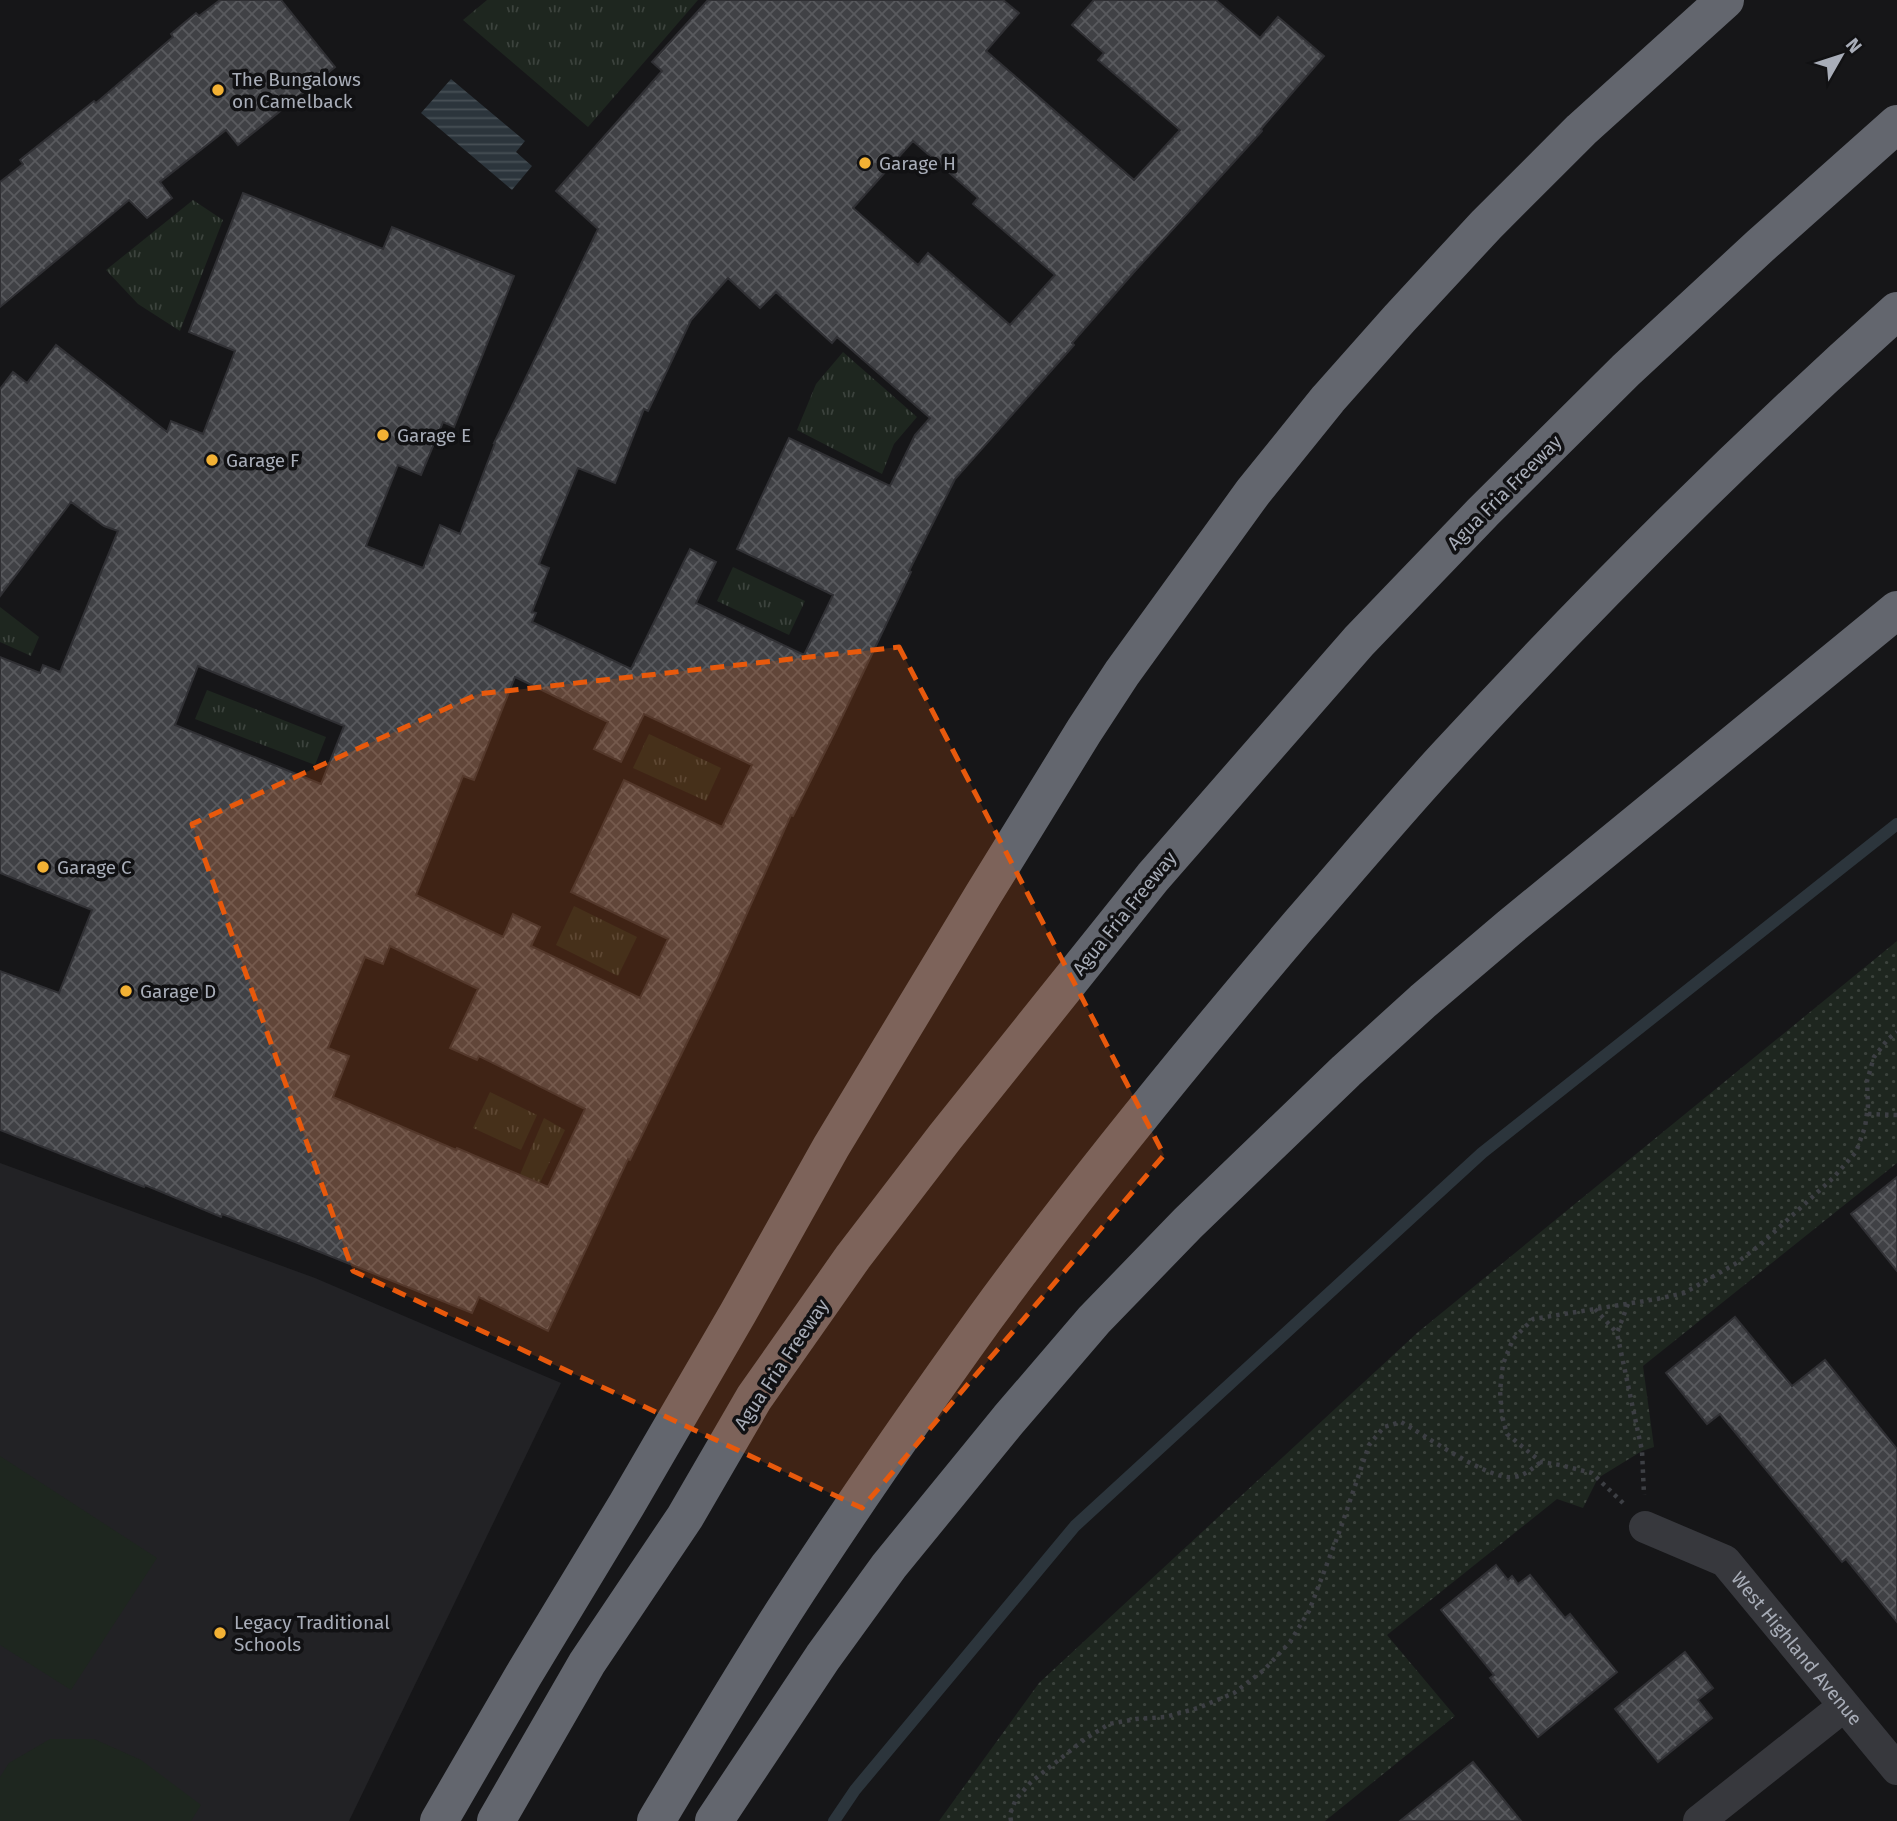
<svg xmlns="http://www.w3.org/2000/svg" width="1897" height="1821" viewBox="0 0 1897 1821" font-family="'Fira Sans',sans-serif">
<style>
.built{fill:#222225}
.grass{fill:url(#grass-tufts)}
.park{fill:url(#park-dots)}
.garden{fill:#1e261f}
.water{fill:url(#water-rules)}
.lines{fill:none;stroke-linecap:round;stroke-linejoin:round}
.stream{stroke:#2c353c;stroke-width:12}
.building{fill:url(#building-cross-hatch);stroke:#303034;stroke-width:2;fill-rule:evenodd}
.path{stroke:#3d3f44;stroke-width:4.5;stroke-dasharray:3.5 5;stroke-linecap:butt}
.minor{stroke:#37383d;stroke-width:32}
.motorway{stroke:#63666e;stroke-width:38}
.marked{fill:#e8590c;fill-opacity:0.2;stroke:#e8590c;stroke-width:5;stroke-dasharray:14 9;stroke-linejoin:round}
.poi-dot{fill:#f2b134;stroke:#111113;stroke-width:2.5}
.labels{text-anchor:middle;stroke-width:7;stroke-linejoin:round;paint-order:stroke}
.poi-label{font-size:19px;fill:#a8adb8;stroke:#111113;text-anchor:start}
.street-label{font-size:19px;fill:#a8adb8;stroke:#111113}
</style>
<defs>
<pattern id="grass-tufts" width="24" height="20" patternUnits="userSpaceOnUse" patternTransform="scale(1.75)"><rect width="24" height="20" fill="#1e261f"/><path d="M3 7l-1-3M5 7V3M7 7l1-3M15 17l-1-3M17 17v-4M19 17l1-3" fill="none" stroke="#3c433d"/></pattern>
<pattern id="park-dots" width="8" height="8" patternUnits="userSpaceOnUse" patternTransform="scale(1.75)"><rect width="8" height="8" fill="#1e261f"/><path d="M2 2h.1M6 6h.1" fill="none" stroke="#3c433d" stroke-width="1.8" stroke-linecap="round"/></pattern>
<pattern id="water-rules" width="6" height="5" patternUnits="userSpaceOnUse" patternTransform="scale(1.75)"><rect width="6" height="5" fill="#2c353c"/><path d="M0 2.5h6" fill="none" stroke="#485056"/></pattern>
<pattern id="building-cross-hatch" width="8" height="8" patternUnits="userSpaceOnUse" patternTransform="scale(1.75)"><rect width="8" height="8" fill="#404145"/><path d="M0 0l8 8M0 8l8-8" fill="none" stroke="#595a5e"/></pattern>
</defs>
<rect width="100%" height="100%" fill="#161618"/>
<!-- built -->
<polygon class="built" points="0,1163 315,1278 561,1383 349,1821 0,1821"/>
<!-- grass -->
<g class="grass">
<polygon points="487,0 698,0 588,127 463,20"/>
<polygon points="193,200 223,220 180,331 138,304 106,270"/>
<polygon points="843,352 917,417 894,444 882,474 797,430 816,384"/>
<polygon points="733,567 805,601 789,635 717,601"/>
<polygon points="0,607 39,637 31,656 0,642"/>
<polygon points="207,690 326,737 315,765 195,719"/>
<polygon points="649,734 721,768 706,801 633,768"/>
<polygon points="574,906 637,937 618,976 556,945"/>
<polygon points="490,1092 537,1115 521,1150 473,1128"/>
<polygon points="544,1118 565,1130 507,1252 490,1245"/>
</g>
<!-- park -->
<polygon class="park" points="1897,941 1897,1163 1643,1366 1654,1447 1642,1451 1598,1478 1583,1508 1557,1499 1387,1635 1455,1716 1325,1821 939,1821 1039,1683 1417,1333"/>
<!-- garden -->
<g class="garden">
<polygon points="0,1456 157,1558 71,1690 0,1645"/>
<polygon points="50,1739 94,1739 141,1760 201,1805 191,1821 0,1821 0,1777 9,1763"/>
</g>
<!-- water -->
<polygon class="water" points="451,79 525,141 516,152 532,166 512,190 421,113"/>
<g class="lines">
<!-- stream -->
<polyline class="stream" points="834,1821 855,1790 1075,1526 1482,1153 1897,824"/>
</g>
<!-- building -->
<g class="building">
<polygon points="220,0 281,0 335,67 238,145 226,130 160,182 172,198 147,218 129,200 0,307 0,182 23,164 20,160 94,101 96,103 173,37 171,34 196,13 199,16"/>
<path d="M708 0H1003L1019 13 986 51 1134 180 1180 130 1098 60 1104 53 1072 25 1094 0H1216L1260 38 1278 17 1324 56 1261 129 1262 131 1134 272 1072 343 1074 345 955 479 909 571 911 572 836 730 793 816 791 815 713 989 630 1160 628 1159 548 1331 479 1297 472 1313 295 1242 222 1214 221 1217 145 1185 144 1187 0 1130V971L59 993 92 910 0 873V657L40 673 43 665 60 672 118 531 104 526 71 502 0 596V389L13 372 27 383 56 345 167 432 171 421 203 434 235 351 189 332 243 193 383 249 392 227 514 276 454 427 443 422 421 475 398 465 366 546 423 568 440 525 460 534 495 443H494L598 229 556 191 662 71 652 62ZM913 141 978 198 973 204 1055 275 1010 325 928 253 918 265 853 208ZM728 278 760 308 776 292 832 343 837 337 930 418 915 435 890 486 789 438 737 549 833 595 804 655 696 603 716 562 690 549 631 669 532 622 536 613 532 612 549 568 539 564 578 468 615 483 644 409 648 411 691 320ZM198 666 344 726 321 784 175 725ZM515 677 608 722 594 749 621 762 644 714 752 765 722 827 624 780 571 892 668 939 640 998 531 946 540 927 513 914 503 937 416 895 463 776 474 780ZM390 946 478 989 450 1048 477 1060 479 1056 585 1109 548 1187 457 1148 456 1150 333 1097 349 1056 328 1048 365 957 383 964Z"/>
<polygon points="1897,1177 1897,1271 1851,1214"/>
<polygon points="1735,1317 1792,1386 1825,1360 1897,1449 1897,1622 1846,1559 1842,1562 1720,1414 1707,1424 1666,1373"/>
<polygon points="1496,1565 1508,1580 1512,1576 1518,1584 1530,1575 1565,1618 1570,1614 1617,1672 1538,1737 1490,1678 1494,1675 1441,1610"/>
<polygon points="1685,1652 1713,1688 1698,1700 1712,1718 1658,1762 1615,1709"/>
<polygon points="1473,1762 1521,1821 1400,1821"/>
</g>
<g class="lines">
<!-- path -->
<g class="path">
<polyline points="1868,1114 1897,1115"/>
<polyline points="1628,1304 1617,1333 1642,1451 1644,1495"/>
<polyline points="1595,1309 1617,1333"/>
<polyline points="1623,1503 1592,1473 1560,1465 1541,1462 1507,1434 1502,1416 1500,1391 1503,1364 1513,1339 1533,1319 1657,1299 1684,1293 1735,1264 1760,1245 1833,1178 1856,1152 1865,1127 1868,1106 1867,1081 1874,1057 1888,1039 1897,1032"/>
<path d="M1011 1821 1010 1814 1016 1799 1031 1782 1085 1739 1109 1724 1136 1719 1165 1717 1198 1708 1234 1693 1264 1670 1290 1642 1309 1611 1340 1530 1369 1445 1384 1427 1401 1422C1425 1435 1488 1480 1513 1477 1525 1476 1531 1469 1541 1462"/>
</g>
<!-- minor -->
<g class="minor">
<path id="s1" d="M1645 1527 1725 1561 1897 1769"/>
<polyline points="1699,1821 1844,1706"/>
</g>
<!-- motorway -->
<g class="motorway">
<polyline points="439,1821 523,1676 627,1504 738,1313 831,1147 983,895 1084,731 1122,673 1253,492 1328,399 1399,319 1486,225 1581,130 1725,0"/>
<polyline points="496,1821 587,1663 685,1517 754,1398 853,1257 945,1137 1153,877 1359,641 1483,512 1626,370 1760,246 1897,124"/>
<path d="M656 1821C698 1751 740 1680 784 1611 848 1512 916 1414 985 1318 1084 1182 1190 1053 1299 925 1349 868 1397 810 1448 755 1591 600 1740 451 1897 311"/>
<polyline points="714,1821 823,1657 889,1566 1009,1419 1094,1320 1188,1223 1346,1071 1423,1001 1510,927 1897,610"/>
</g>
</g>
<!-- marked area -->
<path class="marked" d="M899 647 1164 1155 862 1508 353 1271 192 824 478 694Z"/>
<!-- markers -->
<g class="poi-dot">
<circle cx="218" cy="90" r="7"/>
<circle cx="865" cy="163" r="7"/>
<circle cx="383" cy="435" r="7"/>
<circle cx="212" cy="460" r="7"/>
<circle cx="43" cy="867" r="7"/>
<circle cx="126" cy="991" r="7"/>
<circle cx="220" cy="1633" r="7"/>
</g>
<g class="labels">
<!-- poi labels -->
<g class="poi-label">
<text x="232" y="86">The Bungalows<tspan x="232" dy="22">on Camelback</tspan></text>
<text x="879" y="170">Garage H</text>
<text x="397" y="442">Garage E</text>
<text x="226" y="467">Garage F</text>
<text x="57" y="874">Garage C</text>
<text x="140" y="998">Garage D</text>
<text x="234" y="1629">Legacy Traditional<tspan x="234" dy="22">Schools</tspan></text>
</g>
<!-- street labels -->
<g class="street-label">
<text transform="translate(1504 492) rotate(-45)" y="7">Agua Fria Freeway</text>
<text transform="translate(1124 913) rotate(-51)" y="7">Agua Fria Freeway</text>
<text transform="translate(781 1364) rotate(-56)" y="7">Agua Fria Freeway</text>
<text dy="7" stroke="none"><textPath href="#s1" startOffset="200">West Highland Avenue</textPath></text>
</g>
</g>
<!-- north arrow -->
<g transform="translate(1841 56) rotate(51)" stroke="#111113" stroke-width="5" paint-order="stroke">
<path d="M0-5L12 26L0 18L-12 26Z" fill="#a8adb8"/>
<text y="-10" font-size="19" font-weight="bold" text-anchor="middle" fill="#a8adb8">N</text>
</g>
</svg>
